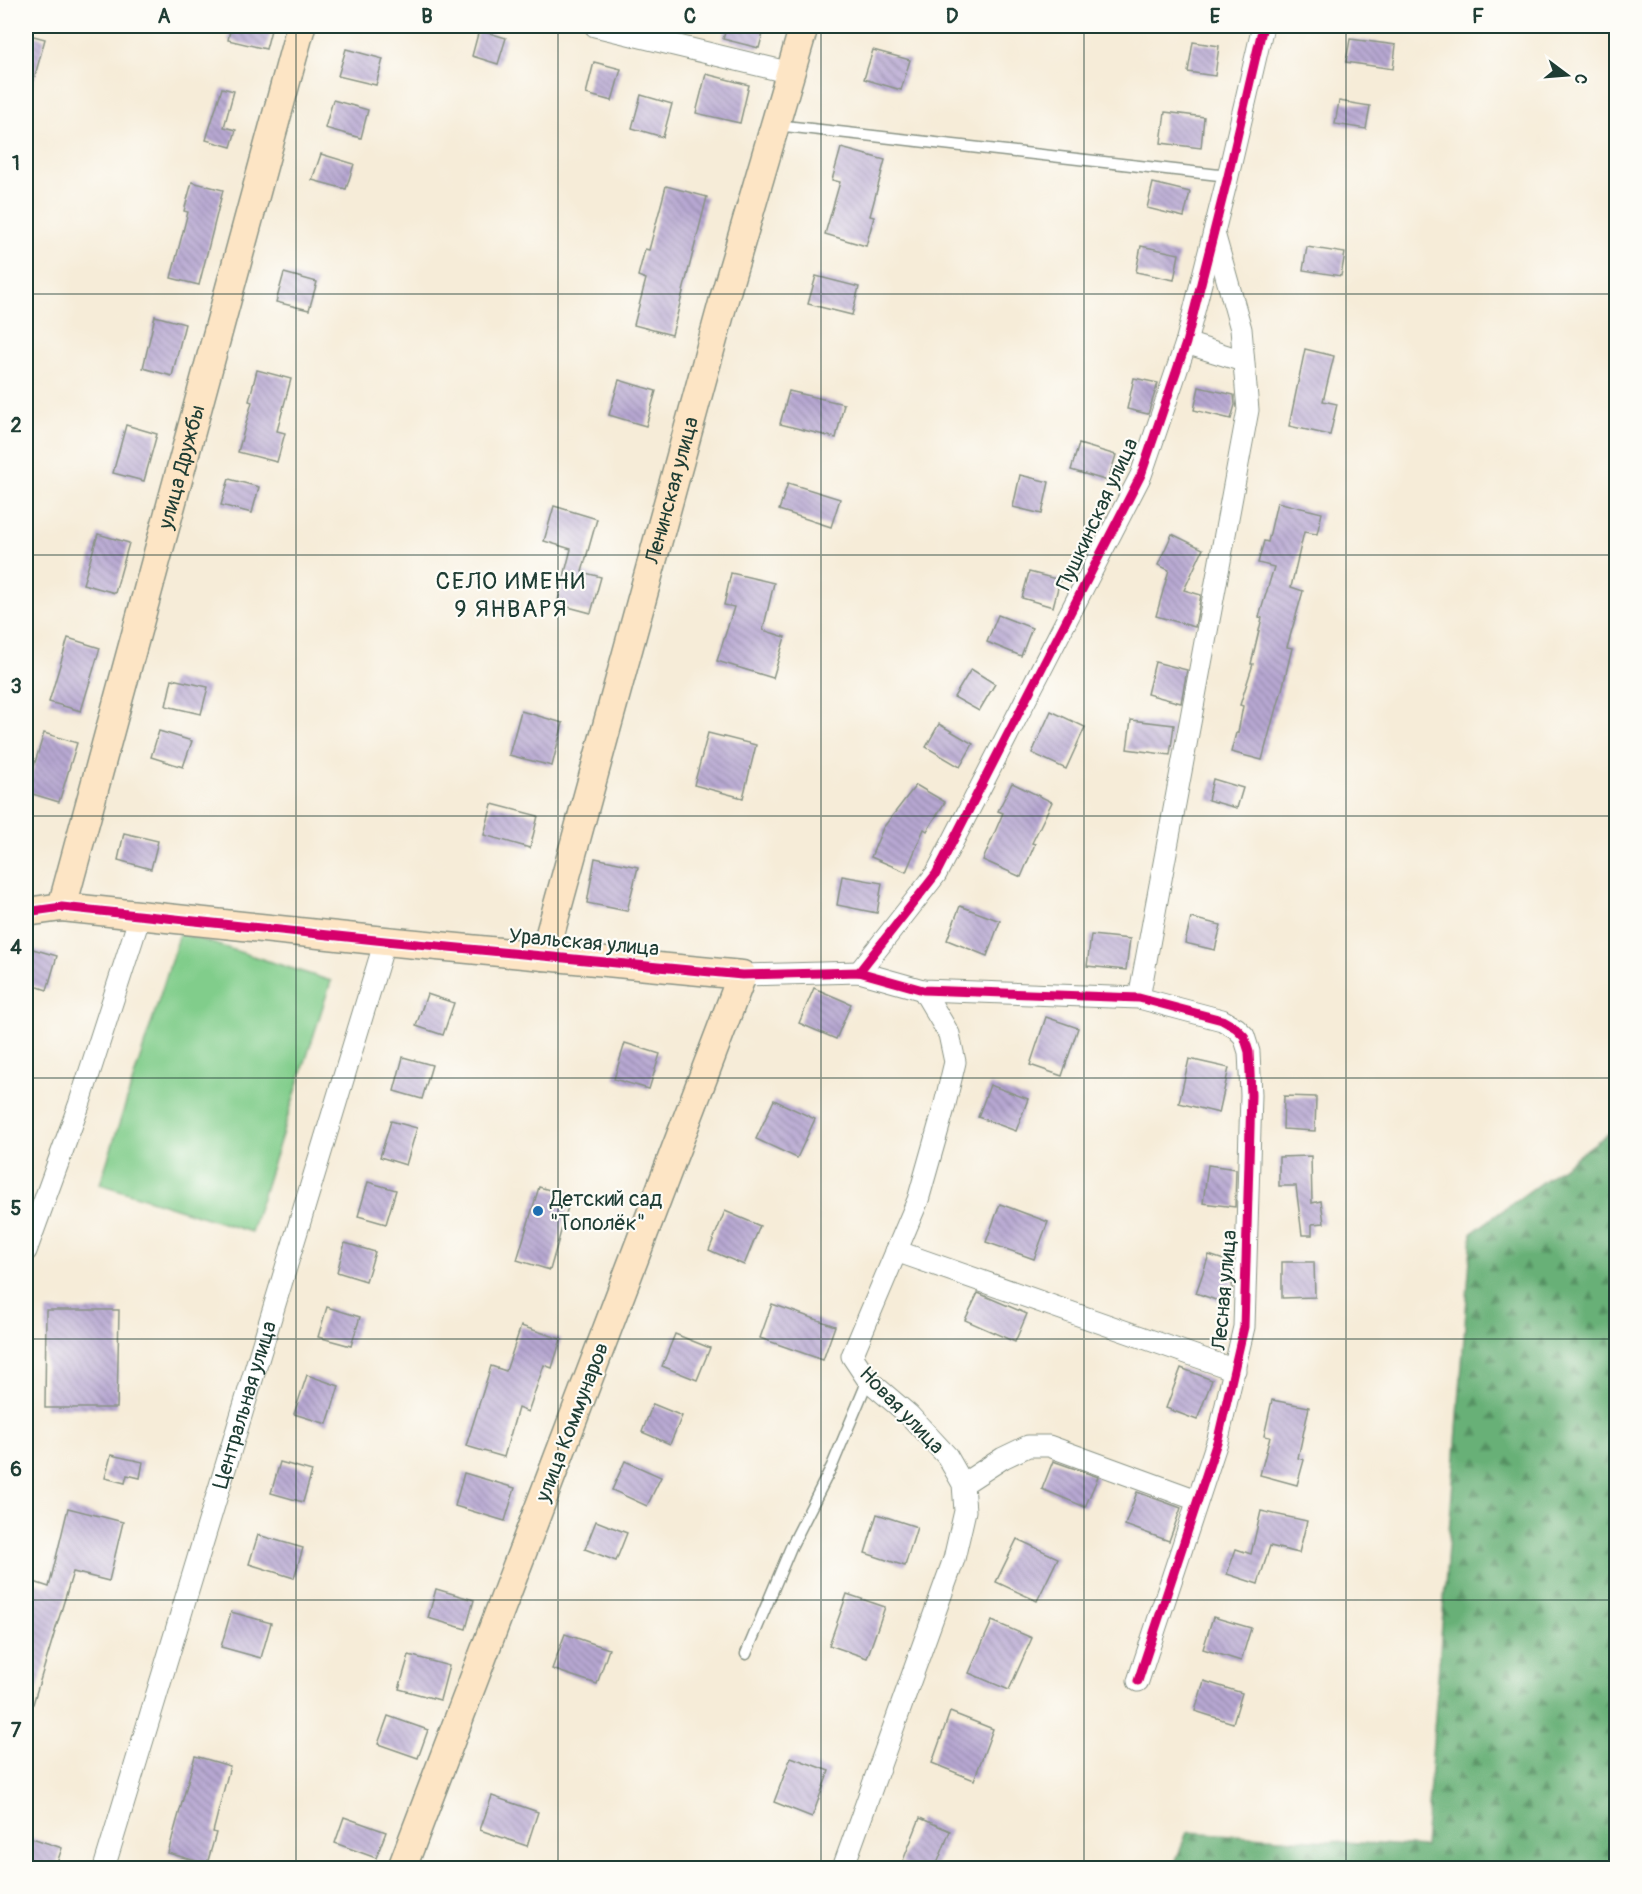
<svg xmlns="http://www.w3.org/2000/svg" width="1642" height="1894" viewBox="0 0 1642 1894" font-family="Pangolin,sans-serif">
<style>
.forest{fill:url(#forest-firs);stroke:#447656;stroke-width:1.5}
.green{fill:#81cd8b;stroke:#508560;stroke-width:1.5}
.building{fill:url(#building-back-hatch)}
.lines{fill:none;stroke-linecap:round;stroke-linejoin:round}
.lane-casing{stroke:#8a9486;stroke-width:13}
.street-casing{stroke:#8a9486;stroke-width:23}
.secondary-casing{stroke:#8a9486;stroke-width:31}
.lane{stroke:#fff;stroke-width:10}
.street{stroke:#fff;stroke-width:21}
.secondary{stroke:#fde5c5;stroke-width:28}
.cycleway-casing{stroke:#fdfcf7;stroke-width:13}
.cycleway{stroke:#d6006c;stroke-width:9}
.grid{fill:none;stroke:#1f3d34;stroke-width:1.5;stroke-opacity:0.55}
.poi-dot{fill:#1f6fb2;stroke:#fdfcf7;stroke-width:2}
.labels{text-anchor:middle;stroke-width:4.5;stroke-linejoin:round;paint-order:stroke}
.street-label{font-size:21px;fill:#1f3d34;stroke:#fdfcf7}
.poi-label{font-size:21px;fill:#1f3d34;stroke:#fdfcf7;text-anchor:start}
.quarter-label{font-size:24px;letter-spacing:1.5px;fill:#1f3d34;stroke:#fdfcf7}
.neatline{fill:none;stroke:#1f3d34;stroke-width:2}
.grid-label{font-size:20px;text-anchor:middle;font-weight:bold;fill:#1f3d34}
</style>
<defs>
<pattern id="forest-firs" width="22" height="20" patternUnits="userSpaceOnUse" patternTransform="scale(1.5)"><rect width="22" height="20" fill="#68b077"/><path d="M5 1l3.5 6h-7zM16 11l3.5 6h-7z" fill="#559062"/></pattern>
<pattern id="building-back-hatch" width="6" height="6" patternUnits="userSpaceOnUse" patternTransform="scale(1.5)"><rect width="6" height="6" fill="#b7a7d2"/><path d="M-1 5l2 2M0 0l6 6M5-1l2 2" fill="none" stroke="#9489ab"/></pattern>
</defs>
<rect width="100%" height="100%" fill="#fdfcf7"/>
<filter id="ink" filterUnits="userSpaceOnUse"><feTurbulence type="fractalNoise" baseFrequency=".0167" numOctaves="2"/><feDisplacementMap in="SourceGraphic" scale="12" xChannelSelector="R" yChannelSelector="G"/><feConvolveMatrix kernelMatrix="1 2 1 2 8 2 1 2 1" color-interpolation-filters="sRGB"/></filter>
<filter id="wash" filterUnits="userSpaceOnUse"><feTurbulence type="fractalNoise" baseFrequency=".008" numOctaves="4" result="noise"/><feDisplacementMap in="SourceGraphic" scale="24" xChannelSelector="R" yChannelSelector="G"/><feGaussianBlur stdDeviation="1.35" result="paint"/><feColorMatrix in="noise" values="0 0 0 0 0 0 0 0 0 0 0 0 0 0 0 0 0 1.4 0 .05"/><feComposite in="paint" operator="in"/></filter>
<g filter="url(#wash)">
<rect width="100%" height="100%" fill="#f6ecd8"/>
<!-- forest -->
<polygon class="forest" points="1616,1128 1616,1868 1173,1868 1187,1832 1425,1847 1472,1233"/>
<!-- green -->
<polygon class="green" points="180,933 331,981 251,1232 100,1184"/>
<g id="blocks">
<!-- building -->
<g class="building">
<polygon points="231,26 272,26 266,49 228,40"/>
<polygon points="727,26 765,26 759,48 723,39"/>
<polygon points="479,30 506,38 498,64 472,56"/>
<polygon points="26,34 45,39 30,94 26,94"/>
<polygon points="1350,39 1396,45 1393,69 1346,62"/>
<polygon points="1193,42 1219,46 1215,76 1188,72"/>
<polygon points="346,49 383,59 376,85 338,76"/>
<polygon points="873,50 910,60 901,90 864,79"/>
<polygon points="594,62 621,69 612,101 586,94"/>
<polygon points="706,74 749,85 740,123 696,113"/>
<polygon points="222,88 234,91 224,127 236,130 231,147 206,140"/>
<polygon points="641,95 672,104 663,137 632,128"/>
<polygon points="333,100 368,110 361,138 325,128"/>
<polygon points="1339,101 1370,106 1366,129 1335,124"/>
<polygon points="1165,112 1204,117 1201,148 1161,143"/>
<polygon points="841,148 885,160 870,216 874,217 866,246 825,234 840,182 832,180"/>
<polygon points="321,154 354,164 346,189 312,180"/>
<polygon points="192,182 223,190 199,285 171,278 188,212 184,211"/>
<polygon points="1153,183 1190,192 1184,217 1147,208"/>
<polygon points="666,186 707,197 672,335 634,325 646,279 638,276 645,249 649,250"/>
<polygon points="1141,246 1179,254 1174,280 1136,272"/>
<polygon points="1307,247 1345,253 1341,276 1303,270"/>
<polygon points="284,273 317,282 309,310 276,302"/>
<polygon points="816,276 859,287 852,315 808,304"/>
<polygon points="155,316 185,324 172,376 143,368"/>
<polygon points="1305,349 1334,356 1323,401 1337,404 1330,435 1289,426"/>
<polygon points="257,370 291,379 277,431 285,433 277,462 238,452 252,402 249,401"/>
<polygon points="1134,378 1158,383 1148,414 1127,409"/>
<polygon points="619,380 656,391 646,426 609,415"/>
<polygon points="1199,387 1234,395 1235,405 1231,419 1194,410"/>
<polygon points="789,391 844,404 836,438 780,424"/>
<polygon points="126,425 157,434 144,481 113,473"/>
<polygon points="1079,444 1116,455 1108,481 1071,470"/>
<polygon points="1020,475 1049,482 1042,514 1013,507"/>
<polygon points="229,479 259,487 252,513 221,505"/>
<polygon points="788,483 840,499 831,527 779,510"/>
<polygon points="1277,502 1322,513 1317,534 1304,532 1291,587 1303,591 1287,647 1292,648 1282,690 1275,715 1274,715 1262,760 1231,752 1236,733 1238,733 1243,706 1240,705 1253,664 1251,664 1262,618 1259,617 1274,567 1258,563 1264,541 1268,542"/>
<polygon points="554,506 597,519 582,572 601,577 591,613 557,604 571,549 544,541"/>
<polygon points="98,534 129,543 115,593 83,584"/>
<polygon points="1172,534 1203,549 1184,590 1201,595 1195,627 1156,616 1169,570 1158,565"/>
<polygon points="1029,572 1060,580 1053,607 1022,598"/>
<polygon points="731,573 774,583 763,630 785,637 773,678 717,661 734,607 724,605"/>
<polygon points="998,615 1032,628 1021,656 987,642"/>
<polygon points="68,638 100,648 81,711 49,702"/>
<polygon points="1155,662 1187,670 1181,703 1147,694"/>
<polygon points="971,669 995,684 979,711 954,697"/>
<polygon points="172,679 208,687 201,714 166,706"/>
<polygon points="521,711 563,723 552,766 509,755"/>
<polygon points="1051,711 1085,727 1066,769 1032,753"/>
<polygon points="1131,720 1174,725 1170,755 1127,749"/>
<polygon points="939,724 973,744 960,767 926,747"/>
<polygon points="159,731 192,741 183,767 151,757"/>
<polygon points="44,733 77,743 59,802 26,792"/>
<polygon points="708,733 756,745 743,798 694,785"/>
<polygon points="1213,779 1243,788 1237,808 1208,800"/>
<polygon points="1012,783 1052,802 1032,843 1035,844 1021,877 983,860 1003,813 998,811"/>
<polygon points="916,785 945,802 927,831 924,829 906,872 871,857 883,828"/>
<polygon points="492,804 538,816 530,848 484,835"/>
<polygon points="124,833 158,841 151,869 118,860"/>
<polygon points="595,858 638,867 627,911 587,903"/>
<polygon points="842,876 882,883 877,913 837,905"/>
<polygon points="960,906 1000,921 987,956 947,940"/>
<polygon points="1191,918 1221,925 1215,950 1185,943"/>
<polygon points="1091,935 1130,939 1126,970 1087,966"/>
<polygon points="26,947 57,956 47,990 26,983"/>
<polygon points="814,988 851,1004 836,1039 799,1023"/>
<polygon points="427,994 454,1003 443,1035 416,1026"/>
<polygon points="1046,1017 1078,1028 1062,1076 1030,1065"/>
<polygon points="625,1043 660,1054 649,1089 614,1079"/>
<polygon points="403,1057 432,1065 422,1099 394,1091"/>
<polygon points="1189,1059 1229,1068 1219,1113 1179,1103"/>
<polygon points="990,1085 1028,1099 1016,1131 978,1117"/>
<polygon points="1284,1096 1316,1097 1315,1131 1283,1129"/>
<polygon points="774,1100 815,1119 797,1158 756,1139"/>
<polygon points="391,1121 417,1128 406,1165 380,1157"/>
<polygon points="1311,1156 1312,1203 1321,1201 1324,1223 1312,1224 1312,1235 1302,1235 1296,1186 1279,1186 1279,1157"/>
<polygon points="1208,1165 1236,1169 1235,1207 1203,1203"/>
<polygon points="368,1182 396,1190 386,1224 358,1216"/>
<polygon points="539,1187 571,1196 550,1270 517,1260"/>
<polygon points="1000,1204 1048,1222 1034,1259 986,1242"/>
<polygon points="725,1211 760,1226 744,1265 709,1250"/>
<polygon points="345,1243 375,1252 366,1281 337,1272"/>
<polygon points="1209,1255 1233,1263 1232,1289 1227,1304 1196,1293"/>
<polygon points="1282,1262 1314,1262 1315,1297 1282,1298"/>
<polygon points="978,1293 1027,1314 1015,1342 965,1320"/>
<polygon points="772,1304 835,1326 823,1360 760,1338"/>
<polygon points="327,1307 360,1317 351,1346 318,1337"/>
<polygon points="46,1310 119,1310 117,1408 45,1408"/>
<polygon points="521,1326 561,1339 552,1368 544,1365 528,1412 518,1408 504,1457 466,1446 491,1366 506,1371"/>
<polygon points="675,1334 710,1348 697,1380 662,1366"/>
<polygon points="1181,1368 1212,1380 1197,1420 1166,1408"/>
<polygon points="307,1375 339,1386 327,1424 294,1414"/>
<polygon points="1272,1400 1309,1407 1298,1458 1304,1460 1297,1485 1260,1475 1270,1437 1264,1436"/>
<polygon points="653,1404 682,1416 670,1444 642,1432"/>
<polygon points="111,1455 143,1462 140,1478 127,1475 125,1483 105,1478"/>
<polygon points="625,1461 661,1477 647,1506 612,1490"/>
<polygon points="1053,1461 1098,1477 1085,1507 1042,1489"/>
<polygon points="280,1462 312,1471 303,1502 271,1493"/>
<polygon points="464,1473 515,1488 505,1521 455,1506"/>
<polygon points="1137,1492 1181,1508 1169,1541 1125,1525"/>
<polygon points="68,1508 123,1522 109,1581 73,1572 29,1717 26,1716 26,1600 31,1581 49,1587"/>
<polygon points="1261,1511 1307,1521 1299,1553 1270,1546 1258,1584 1227,1574 1236,1549 1251,1554"/>
<polygon points="877,1514 917,1527 905,1566 865,1553"/>
<polygon points="596,1521 627,1533 616,1561 585,1549"/>
<polygon points="258,1535 303,1548 294,1578 249,1564"/>
<polygon points="1017,1539 1058,1558 1037,1601 996,1582"/>
<polygon points="436,1589 474,1600 466,1629 428,1618"/>
<polygon points="847,1594 885,1607 867,1658 829,1645"/>
<polygon points="231,1612 271,1623 261,1658 221,1647"/>
<polygon points="1213,1617 1251,1628 1241,1661 1203,1649"/>
<polygon points="992,1621 1032,1638 1009,1690 969,1673"/>
<polygon points="565,1634 609,1649 597,1684 552,1669"/>
<polygon points="409,1655 449,1666 440,1700 399,1689"/>
<polygon points="1204,1681 1242,1693 1233,1723 1195,1711"/>
<polygon points="950,1712 993,1729 974,1780 932,1763"/>
<polygon points="388,1716 428,1730 418,1758 378,1744"/>
<polygon points="195,1756 230,1766 213,1832 216,1833 207,1864 168,1853"/>
<polygon points="791,1757 829,1771 812,1817 774,1802"/>
<polygon points="492,1796 538,1812 527,1846 480,1830"/>
<polygon points="344,1817 386,1832 376,1858 335,1843"/>
<polygon points="920,1818 950,1831 935,1869 916,1869 902,1863"/>
<polygon points="26,1836 62,1848 55,1869 42,1869 26,1863"/>
</g>
</g>
</g>
<g filter="url(#ink)">
<use href="#blocks" fill-opacity="0" stroke="#8a9486" stroke-width="1.5"/>
<g class="lines">
<!-- lane casing -->
<g class="lane-casing">
<g id="lane">
<polyline points="776,125 1228,176"/>
<polyline points="746,1654 791,1547 832,1466 868,1380"/>
</g>
</g>
<!-- street casing -->
<g class="street-casing">
<g id="street">
<polyline points="595,26 791,73"/>
<polyline points="1186,343 1243,361"/>
<polyline points="859,972 936,874 1141,475 1186,343 1228,176 1263,26"/>
<polyline points="742,975 859,972 923,990 1139,998 1222,1020 1236,1028 1244,1036 1249,1052 1251,1095 1244,1327 1218,1439 1138,1681"/>
<polyline points="1139,998 1248,410 1241,329 1214,233"/>
<polyline points="26,1251 79,1105 140,916"/>
<polyline points="896,1251 1235,1370"/>
<polyline points="963,1484 1003,1458 1028,1446 1049,1446 1197,1500"/>
<path id="s1" d="M104 1868 385 941"/>
<polyline points="843,1868 954,1559 965,1511 963,1484 947,1456 909,1415 868,1380 852,1356 918,1200 944,1108 955,1062 949,1034 923,990"/>
</g>
</g>
<!-- secondary casing -->
<g class="secondary-casing">
<g id="secondary">
<path id="s2" d="M62 907 301 26"/>
<polyline points="26,912 62,907 385,941 742,975 402,1868"/>
<path id="s3" d="M544 956 724 299 804 26"/>
</g>
</g>
<!-- lane -->
<use href="#lane" class="lane"/>
<!-- street -->
<use href="#street" class="street"/>
<!-- secondary -->
<use href="#secondary" class="secondary"/>
<!-- cycleway casing -->
<g class="cycleway-casing">
<g id="cycleway">
<polyline points="26,912 62,907 385,941 742,975 859,972 923,990 1139,998 1222,1020 1236,1028 1244,1036 1249,1052 1251,1095 1244,1327 1218,1439 1138,1681"/>
<polyline points="859,972 936,874 1141,475 1186,343 1228,176 1263,26"/>
</g>
</g>
<!-- cycleway -->
<use href="#cycleway" class="cycleway"/>
</g>
</g>
<!-- grid -->
<path class="grid" d="M296 26V1868M558 26V1868M821 26V1868M1084 26V1868M1346 26V1868M26 294H1616M26 555H1616M26 816H1616M26 1078H1616M26 1339H1616M26 1600H1616"/>
<!-- markers -->
<circle class="poi-dot" cx="538" cy="1211" r="6"/>
<g class="labels">
<!-- street labels -->
<g class="street-label">
<text dy="7" stroke="none"><textPath href="#s2" startOffset="456">улица Дружбы</textPath></text>
<text dy="7" stroke="none"><textPath href="#s3" startOffset="483">Ленинская улица</textPath></text>
<text transform="translate(1097 514) rotate(-65)" y="7">Пушкинская улица</text>
<text transform="translate(584 942) rotate(5)" y="7">Уральская улица</text>
<text transform="translate(1224 1290) rotate(-85)" y="7">Лесная улица</text>
<text dy="7" stroke="none"><textPath href="#s1" startOffset="484">Центральная улица</textPath></text>
<text transform="translate(902 1410) rotate(46)" y="7">Новая улица</text>
<text transform="translate(572 1422) rotate(-69)" y="7">улица Коммунаров</text>
</g>
<!-- poi labels -->
<g class="poi-label">
<text x="550" y="1206">Детский сад<tspan x="550" dy="24">"Тополёк"</tspan></text>
</g>
<!-- quarter labels -->
<g class="quarter-label">
<text x="511" y="589">СЕЛО ИМЕНИ<tspan x="511" dy="28">9 ЯНВАРЯ</tspan></text>
</g>
</g>
<!-- margin -->
<rect width="1642" height="1894" fill="none" stroke="#fdfcf7" stroke-width="66"/>
<!-- north arrow -->
<g transform="translate(1567 75) rotate(106)" stroke="#fdfcf7" stroke-width="4.5" paint-order="stroke">
<path d="M0-4.5L10 22L0 15L-10 22Z" fill="#1f3d34"/>
<text y="-9" font-size="16" font-weight="bold" text-anchor="middle" fill="#1f3d34">С</text>
</g>
<rect x="33" y="33" width="1576" height="1828" class="neatline"/>
<g class="grid-label">
<text x="164" y="23">A</text>
<text x="427" y="23">B</text>
<text x="690" y="23">C</text>
<text x="952" y="23">D</text>
<text x="1215" y="23">E</text>
<text x="1478" y="23">F</text>
<text x="16" y="170">1</text>
<text x="16" y="432">2</text>
<text x="16" y="693">3</text>
<text x="16" y="954">4</text>
<text x="16" y="1215">5</text>
<text x="16" y="1476">6</text>
<text x="16" y="1737">7</text>
</g>
</svg>
